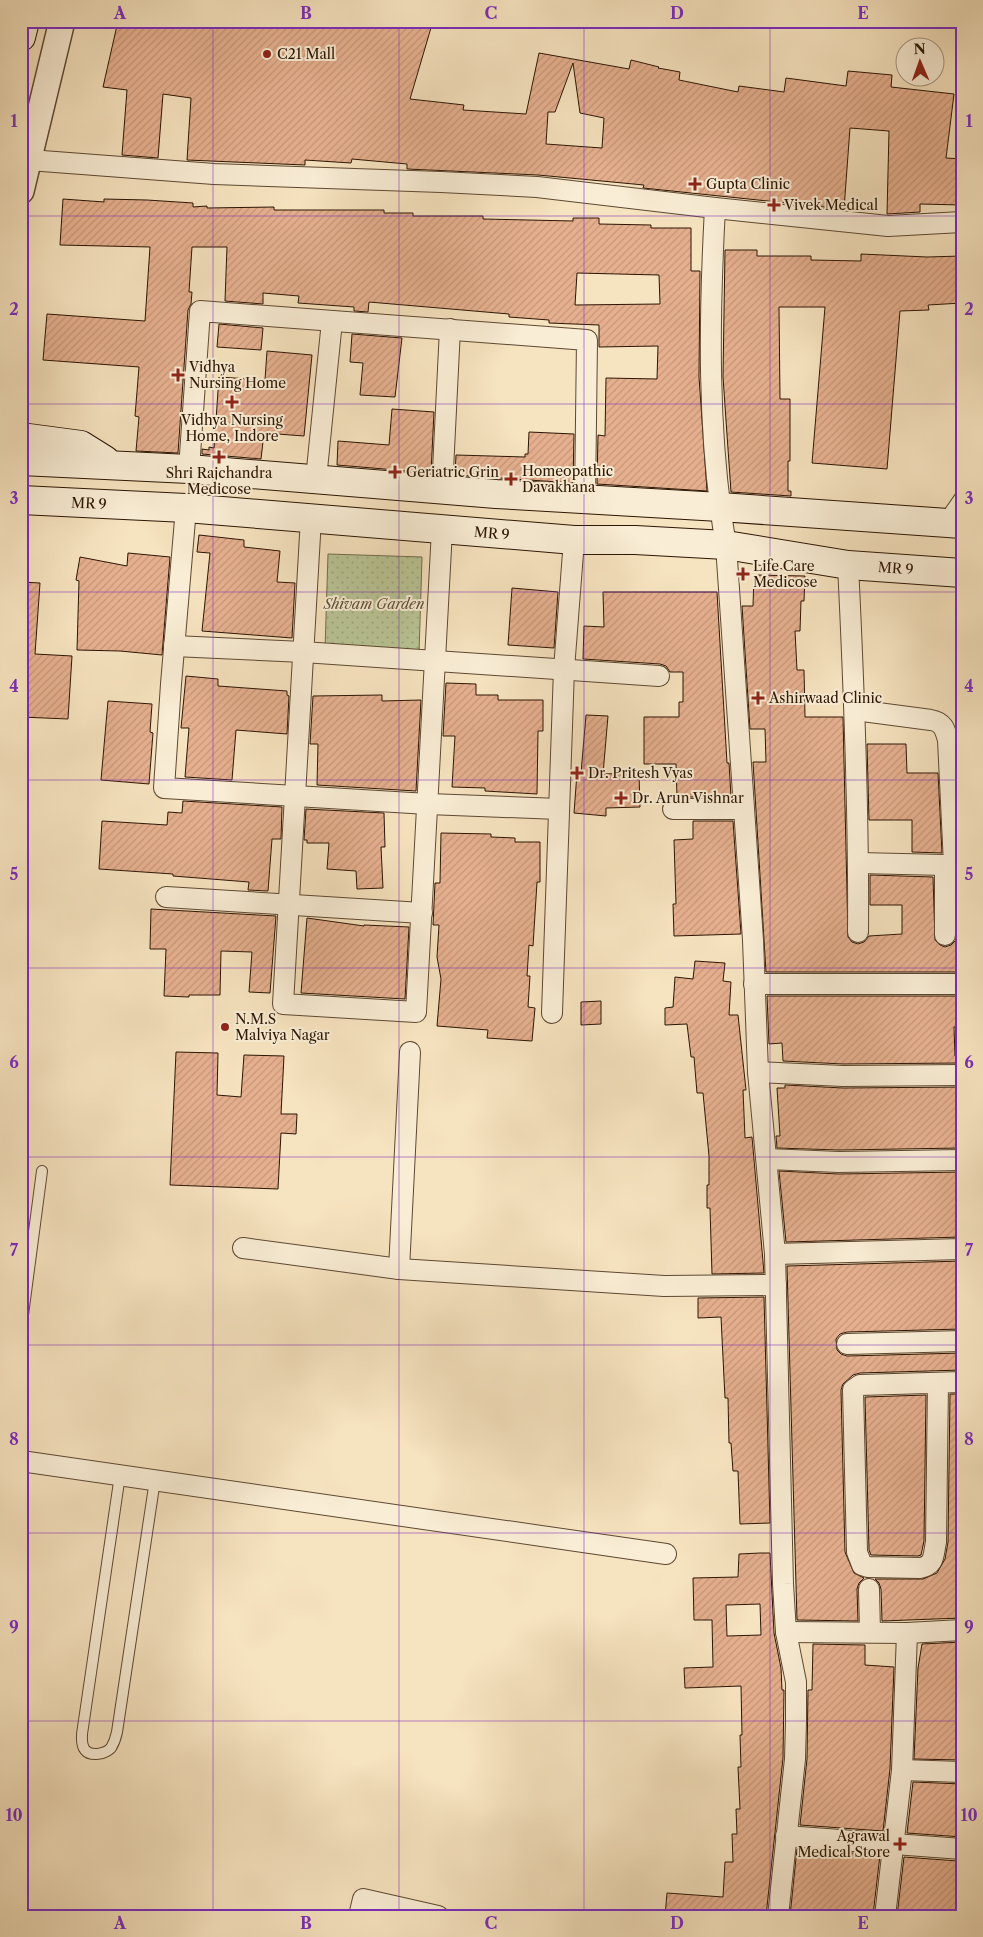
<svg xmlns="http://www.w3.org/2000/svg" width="983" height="1937" viewBox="0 0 983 1937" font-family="'Libre Caslon Text',serif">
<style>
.grass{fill:url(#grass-dots);stroke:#726c4c}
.building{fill:url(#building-hatch);stroke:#2c1503;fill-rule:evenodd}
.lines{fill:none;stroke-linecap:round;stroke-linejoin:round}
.service-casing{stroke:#5e4832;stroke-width:12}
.minor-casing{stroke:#5e4832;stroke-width:22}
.tertiary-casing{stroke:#5e4832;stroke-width:28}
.secondary-casing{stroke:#2c1503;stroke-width:30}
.service{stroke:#f9edd5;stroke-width:10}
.minor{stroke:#f9edd5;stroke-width:20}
.tertiary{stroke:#f9edd5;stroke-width:25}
.secondary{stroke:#f9edd5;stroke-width:28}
.grid{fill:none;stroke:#7b2cbf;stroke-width:1;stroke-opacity:0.55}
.poi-dot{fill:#8f2418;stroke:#f9edd5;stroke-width:2}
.labels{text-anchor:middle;stroke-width:4;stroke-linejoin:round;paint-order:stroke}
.poi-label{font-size:14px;fill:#2c1503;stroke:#f9edd5;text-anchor:start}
.street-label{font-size:14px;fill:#2c1503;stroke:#f9edd5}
.park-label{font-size:14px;font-style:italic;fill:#5d5236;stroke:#f9edd5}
.neatline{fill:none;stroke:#7b2cbf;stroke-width:2}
.grid-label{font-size:16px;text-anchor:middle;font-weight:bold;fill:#7b2cbf}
</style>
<defs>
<pattern id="grass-dots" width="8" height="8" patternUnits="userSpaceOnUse" patternTransform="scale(1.25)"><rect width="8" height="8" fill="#b9c495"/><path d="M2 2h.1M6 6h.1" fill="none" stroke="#9fa87f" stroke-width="1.8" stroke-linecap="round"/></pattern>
<pattern id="building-hatch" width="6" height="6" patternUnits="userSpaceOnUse" patternTransform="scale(1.25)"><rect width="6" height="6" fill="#e6b08f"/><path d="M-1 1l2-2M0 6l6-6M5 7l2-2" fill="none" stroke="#c5967a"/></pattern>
</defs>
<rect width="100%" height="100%" fill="#f6e3bf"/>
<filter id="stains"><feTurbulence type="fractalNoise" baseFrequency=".004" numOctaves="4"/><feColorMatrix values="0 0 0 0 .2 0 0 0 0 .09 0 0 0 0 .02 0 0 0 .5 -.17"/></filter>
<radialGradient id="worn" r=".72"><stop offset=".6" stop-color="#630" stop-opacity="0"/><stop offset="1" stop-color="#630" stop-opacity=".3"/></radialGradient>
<!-- grass -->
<polygon class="grass" points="328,554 422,557 419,654 325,650"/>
<!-- building -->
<g class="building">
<path d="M118 21H433L410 99 464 105 463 110 526 114 539 53 629 69 631 60 659 67 658 68 680 72 679 80 738 92 739 86 784 92 786 78 846 86 848 71 892 75 891 87 954 94 946 158 962 159V205L920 204V212L887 214 889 131 850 128 844 209 643 188 644 185 538 175 407 169V164L352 159 351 163 305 160V165L187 160 191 98 163 94 158 158 122 155 127 90 103 87ZM573 63 580 113 604 118 602 148 546 144 548 112H555Z"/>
<path d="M63 199 104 202V199L147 200 193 203V207L207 206V208L274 207V210H384V213H413V216H483V219L573 221V218H599V224L651 225V228H691V271H700L699 377 707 491 597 484 598 435 605 436 606 378 657 379 658 346 599 347V325L549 323V320L509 317V314L369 302 368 312 354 311V307L298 303 299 296 263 293V304L225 301 227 247H192L189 292H192L191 304 188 310 178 453 136 451 139 417 135 416 139 367 43 360 47 314 145 321 150 247 60 245ZM577 273 659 275 660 304 575 305Z"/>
<polygon points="725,250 757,250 757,256 811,256 811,260 861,261 861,254 927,257 962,256 962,303 928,305 929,310 900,311 887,469 812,463 825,307 779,307 780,399 790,399 790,461 788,461 788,491 791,491 791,496 731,492 723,377"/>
<polygon points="219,324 263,328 261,350 217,347"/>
<polygon points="352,334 402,338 395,397 360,395 363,363 350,362"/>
<polygon points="267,351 312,355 304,436 264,433 261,459 202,454 202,449 209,450 209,447 214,448 219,377 265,380"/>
<polygon points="392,409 434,412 431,473 337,465 338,441 389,445"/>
<polygon points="529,432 574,434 573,483 455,475 456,455 525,457 525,454 528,454"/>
<polygon points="199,535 244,540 244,547 280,551 277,582 295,583 292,638 202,631 210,553 197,552"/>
<polygon points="128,553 170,557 162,655 120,651 77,650 79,581 76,580 80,557 127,566"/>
<polygon points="754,575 805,576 804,601 801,601 800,631 795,631 797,670 804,670 805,717 843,717 848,937 852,942 858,944 864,942 869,936 902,934 902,905 870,905 870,875 933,877 935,940 940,945 945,947 951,945 956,940 962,940 962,972 766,972 753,762 766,762 765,729 750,729 742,606 753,606"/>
<polygon points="21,582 40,583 35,654 72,656 68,719 21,717"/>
<polygon points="512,588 558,592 554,648 508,645"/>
<polygon points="603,592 717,592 727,763 729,763 731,797 677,797 676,764 644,764 644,717 679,717 679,702 683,702 683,672 670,672 666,666 660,664 583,659 584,626 604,627"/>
<polygon points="186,676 218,679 218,686 287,691 287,695 289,696 287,734 236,730 232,780 185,777 189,728 181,728"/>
<polygon points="446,683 476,684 476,695 498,695 498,700 543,700 543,731 538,731 537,794 485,791 485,788 452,787 455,736 443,736"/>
<polygon points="382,695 382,701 421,700 416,791 317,785 318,744 310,744 313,696"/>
<polygon points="108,701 152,704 150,732 153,733 149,784 101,780"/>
<polygon points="586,715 608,716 603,774 639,773 640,807 606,808 606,816 574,813 577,773 581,773"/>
<polygon points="867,744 906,744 907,773 938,773 942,853 912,852 912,820 869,820"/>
<polygon points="183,801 282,807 281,839 272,839 268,891 248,890 249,882 173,876 173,874 99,869 102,821 167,825 168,812 182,813"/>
<polygon points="306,809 384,813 385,847 381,847 383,888 357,889 356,871 327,869 329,843 307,843 307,840 304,840"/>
<polygon points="693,821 733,821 741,934 674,936 673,904 676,904 674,840 693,839"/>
<polygon points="441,833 491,834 491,837 515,838 515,842 540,842 540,882 537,882 533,946 529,945 527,976 530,976 528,1007 535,1008 532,1041 487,1038 488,1030 437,1026 441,979 437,957 439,925 433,925 435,883 440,883"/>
<rect x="957" y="876" width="5" height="27"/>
<polygon points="151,909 276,916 270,993 249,992 252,952 221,951 220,995 189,995 189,997 164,996 166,949 150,949"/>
<polygon points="307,918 364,926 364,925 409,927 405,999 301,993"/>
<polygon points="695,961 725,963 723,981 731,982 729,1015 738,1015 746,1090 743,1090 745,1138 752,1137 764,1273 712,1274 710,1208 707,1208 707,1185 709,1185 709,1156 703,1093 697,1093 694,1057 691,1057 687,1024 665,1025 665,1008 673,1007 675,977 693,979"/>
<polygon points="767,996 962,996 962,1027 954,1027 955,1056 959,1056 960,1063 843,1064 783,1061 782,1043 769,1044"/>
<polygon points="601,1001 601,1024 581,1025 581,1002"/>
<polygon points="176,1052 218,1053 217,1095 241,1097 244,1055 284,1056 281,1114 297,1114 296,1134 281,1133 278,1189 170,1185"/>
<polygon points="785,1085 843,1088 962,1087 962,1148 839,1150 777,1148 776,1136 780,1136 777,1088 785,1088"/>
<polygon points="779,1171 839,1174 962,1172 962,1237 786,1242"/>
<polygon points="962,1261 962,1329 847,1332 840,1334 836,1339 837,1350 841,1354 847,1356 962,1353 962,1370 860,1373 853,1375 843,1384 841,1390 845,1552 854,1573 864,1578 859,1583 857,1589 858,1621 797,1620 787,1266"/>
<polygon points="764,1297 770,1523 740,1524 738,1471 733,1471 731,1443 729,1443 728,1398 725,1398 721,1317 698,1318 698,1298"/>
<polygon points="950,1394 962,1394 962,1563 960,1563 962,1618 882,1621 881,1589 879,1583 875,1579 923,1579 937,1573 945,1559 948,1542"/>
<polygon points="926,1395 924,1541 921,1555 918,1556 871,1555 869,1550 865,1397"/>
<path d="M760 1553H770L774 1633 781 1668 782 1690H784L783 1758 766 1916H665L667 1893 723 1897 725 1862H733L732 1834H737L736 1809H740L738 1767H741L740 1735H742L741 1686 685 1688 684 1668 713 1667 712 1620H694L693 1578 738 1577 739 1554ZM760 1604 761 1635 727 1636 726 1605Z"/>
<polygon points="962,1642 962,1760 914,1759 918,1668 922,1644"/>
<polygon points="813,1644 865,1645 865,1665 894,1667 890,1769 883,1831 800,1825 807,1759 808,1690 812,1690"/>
<polygon points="913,1782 962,1784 962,1837 907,1833"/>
<polygon points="797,1849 880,1855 873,1915 849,1913 848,1916 790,1916"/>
<polygon points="904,1857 958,1861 957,1896 962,1896 962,1916 897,1916"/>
</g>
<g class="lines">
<!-- service casing -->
<g class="service-casing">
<g id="service">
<polyline points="944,520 962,494"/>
<polyline points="21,1330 42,1171"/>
<path d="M120 1475 82 1734C82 1739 81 1745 85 1750 91 1757 105 1754 111 1748 114 1743 116 1737 117 1732L155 1480"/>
</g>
</g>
<!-- minor casing -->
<g class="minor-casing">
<g id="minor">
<polyline points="29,160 214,174 441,182 537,187 715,208 888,226 962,222"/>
<path d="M715 208C709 319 707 435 726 545L753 940 758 1072 775 1254 783 1584 786 1632 796 1682V1721L795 1759 778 1916"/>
<polyline points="189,469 200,311 587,340 585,500"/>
<polyline points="316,479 332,321"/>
<polyline points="442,490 450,329"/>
<polyline points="186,508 171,684 164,788 428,804 559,809"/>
<polyline points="311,518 283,1004 416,1012 442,530"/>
<path d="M848 565C854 687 859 809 858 932"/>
<polyline points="174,646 303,652 659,676"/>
<path d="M855 710 931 720C943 722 945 729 948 740L954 864"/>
<polyline points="673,809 743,809"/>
<polyline points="859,863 945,865 962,864"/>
<polyline points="166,897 422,913"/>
<polyline points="945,935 945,865"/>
<polyline points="754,984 962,984"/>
<polyline points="552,1013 564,669 574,540"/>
<polyline points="758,1072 843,1076 962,1075"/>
<polyline points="767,1159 839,1162 962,1160"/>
<polyline points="243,1248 399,1269 664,1286 776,1285"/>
<polyline points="775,1254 962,1249"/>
<polyline points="399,1269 410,1052"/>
<polyline points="847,1344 962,1341"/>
<path d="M938 1383 936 1542C933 1556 935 1565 920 1568L868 1567 862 1565 857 1552 853 1390 860 1385 962 1382"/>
<polyline points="21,1461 666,1554"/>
<polyline points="869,1589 870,1632"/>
<polyline points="786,1632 907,1633 962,1630"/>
<polyline points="902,1770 962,1772"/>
<polyline points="786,1836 962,1849"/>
<polyline points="359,1916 363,1899 438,1916"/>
<polyline points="885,1916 902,1770 907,1633"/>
</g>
</g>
<!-- tertiary casing -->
<g class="tertiary-casing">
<polyline id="tertiary" points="21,191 62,21"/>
</g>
<!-- secondary casing -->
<g class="secondary-casing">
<g id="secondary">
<polyline points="21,37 25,21"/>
<polyline points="21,158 29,160"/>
<polyline points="21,437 81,445 105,460"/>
<polyline points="21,461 189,469 496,494 720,507 962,524"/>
<path id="s1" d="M21 500 186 508 574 540H635L726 545 848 565 962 573"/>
</g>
</g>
<!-- service -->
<use href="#service" class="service"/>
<!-- minor -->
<use href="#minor" class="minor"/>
<!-- tertiary -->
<use href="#tertiary" class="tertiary"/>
<!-- secondary -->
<use href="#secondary" class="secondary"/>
</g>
<!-- grid -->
<path class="grid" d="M213 21V1916M399 21V1916M584 21V1916M770 21V1916M21 216H962M21 404H962M21 592H962M21 780H962M21 968H962M21 1157H962M21 1345H962M21 1533H962M21 1721H962"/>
<!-- markers -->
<g class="poi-dot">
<circle cx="267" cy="54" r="5"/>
<path d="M692.5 176.5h5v5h5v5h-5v5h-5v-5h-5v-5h5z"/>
<path d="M771.5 197.5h5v5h5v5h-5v5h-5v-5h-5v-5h5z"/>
<path d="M175.5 367.5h5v5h5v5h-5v5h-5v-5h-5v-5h5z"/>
<path d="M229.5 394.5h5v5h5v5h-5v5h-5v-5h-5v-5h5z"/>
<path d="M216.5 449.5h5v5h5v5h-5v5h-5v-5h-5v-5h5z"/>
<path d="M392.5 464.5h5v5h5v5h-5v5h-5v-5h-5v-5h5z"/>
<path d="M508.5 471.5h5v5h5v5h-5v5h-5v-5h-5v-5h5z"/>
<path d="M740.5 566.5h5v5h5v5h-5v5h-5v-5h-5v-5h5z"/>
<path d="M755.5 690.5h5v5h5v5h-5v5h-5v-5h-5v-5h5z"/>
<path d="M574.5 765.5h5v5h5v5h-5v5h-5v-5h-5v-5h5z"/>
<path d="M618.5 790.5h5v5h5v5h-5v5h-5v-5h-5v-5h5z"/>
<circle cx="225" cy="1027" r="5"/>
<path d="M897.5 1836.5h5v5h5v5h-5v5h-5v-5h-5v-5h5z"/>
</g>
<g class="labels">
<!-- poi labels -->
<g class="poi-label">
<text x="277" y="59">C21 Mall</text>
<text x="706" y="189">Gupta Clinic</text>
<text x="784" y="210">Vivek Medical</text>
<text x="189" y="372">Vidhya<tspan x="189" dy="16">Nursing Home</tspan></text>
<text x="232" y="425" text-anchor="middle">Vidhya Nursing<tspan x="232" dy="16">Home, Indore</tspan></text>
<text x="522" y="476">Homeopathic<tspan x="522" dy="16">Davakhana</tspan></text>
<text x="406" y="477">Geriatric Grin</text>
<text x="219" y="478" text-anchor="middle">Shri Rajchandra<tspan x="219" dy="16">Medicose</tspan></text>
<text x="753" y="571">Life Care<tspan x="753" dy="16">Medicose</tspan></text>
<text x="769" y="703">Ashirwaad Clinic</text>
<text x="588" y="778">Dr. Pritesh Vyas</text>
<text x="632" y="803">Dr. Arun Vishnar</text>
<text x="235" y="1024">N.M.S<tspan x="235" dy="16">Malviya Nagar</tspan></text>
<text x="890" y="1841" text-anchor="end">Agrawal<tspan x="890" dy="16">Medical Store</tspan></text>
</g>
<!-- street labels -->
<g class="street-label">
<text dy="5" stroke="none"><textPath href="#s1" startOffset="68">MR 9</textPath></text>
<text dy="5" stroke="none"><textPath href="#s1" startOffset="472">MR 9</textPath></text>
<text dy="5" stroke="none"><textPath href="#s1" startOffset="878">MR 9</textPath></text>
</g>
<!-- park labels -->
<g class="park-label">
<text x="374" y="609">Shivam Garden</text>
</g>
</g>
<!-- margin -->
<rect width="983" height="1937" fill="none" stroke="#f6e3bf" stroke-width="55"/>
<!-- north arrow -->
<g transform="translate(920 62) rotate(358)"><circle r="24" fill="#f9edd5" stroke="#a79781"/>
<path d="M0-4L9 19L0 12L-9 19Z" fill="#8f2418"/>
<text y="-8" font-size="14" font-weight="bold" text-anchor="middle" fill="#2c1503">N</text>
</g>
<rect x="28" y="28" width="928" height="1882" class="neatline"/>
<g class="grid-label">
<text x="120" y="19">A</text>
<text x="306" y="19">B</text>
<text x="491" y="19">C</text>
<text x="677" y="19">D</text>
<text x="863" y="19">E</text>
<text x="14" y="127">1</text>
<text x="969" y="127">1</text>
<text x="14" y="315">2</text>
<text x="969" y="315">2</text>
<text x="14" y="504">3</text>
<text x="969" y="504">3</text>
<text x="14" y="692">4</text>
<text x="969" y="692">4</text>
<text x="14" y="880">5</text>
<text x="969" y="880">5</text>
<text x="14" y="1068">6</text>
<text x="969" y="1068">6</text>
<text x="14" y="1256">7</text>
<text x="969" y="1256">7</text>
<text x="14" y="1445">8</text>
<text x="969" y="1445">8</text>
<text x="14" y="1633">9</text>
<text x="969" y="1633">9</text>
<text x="14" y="1821">10</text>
<text x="969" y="1821">10</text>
<text x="120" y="1929">A</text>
<text x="306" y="1929">B</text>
<text x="491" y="1929">C</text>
<text x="677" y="1929">D</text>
<text x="863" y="1929">E</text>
</g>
<rect width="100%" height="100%" filter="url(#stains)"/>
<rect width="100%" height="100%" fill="url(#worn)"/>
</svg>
